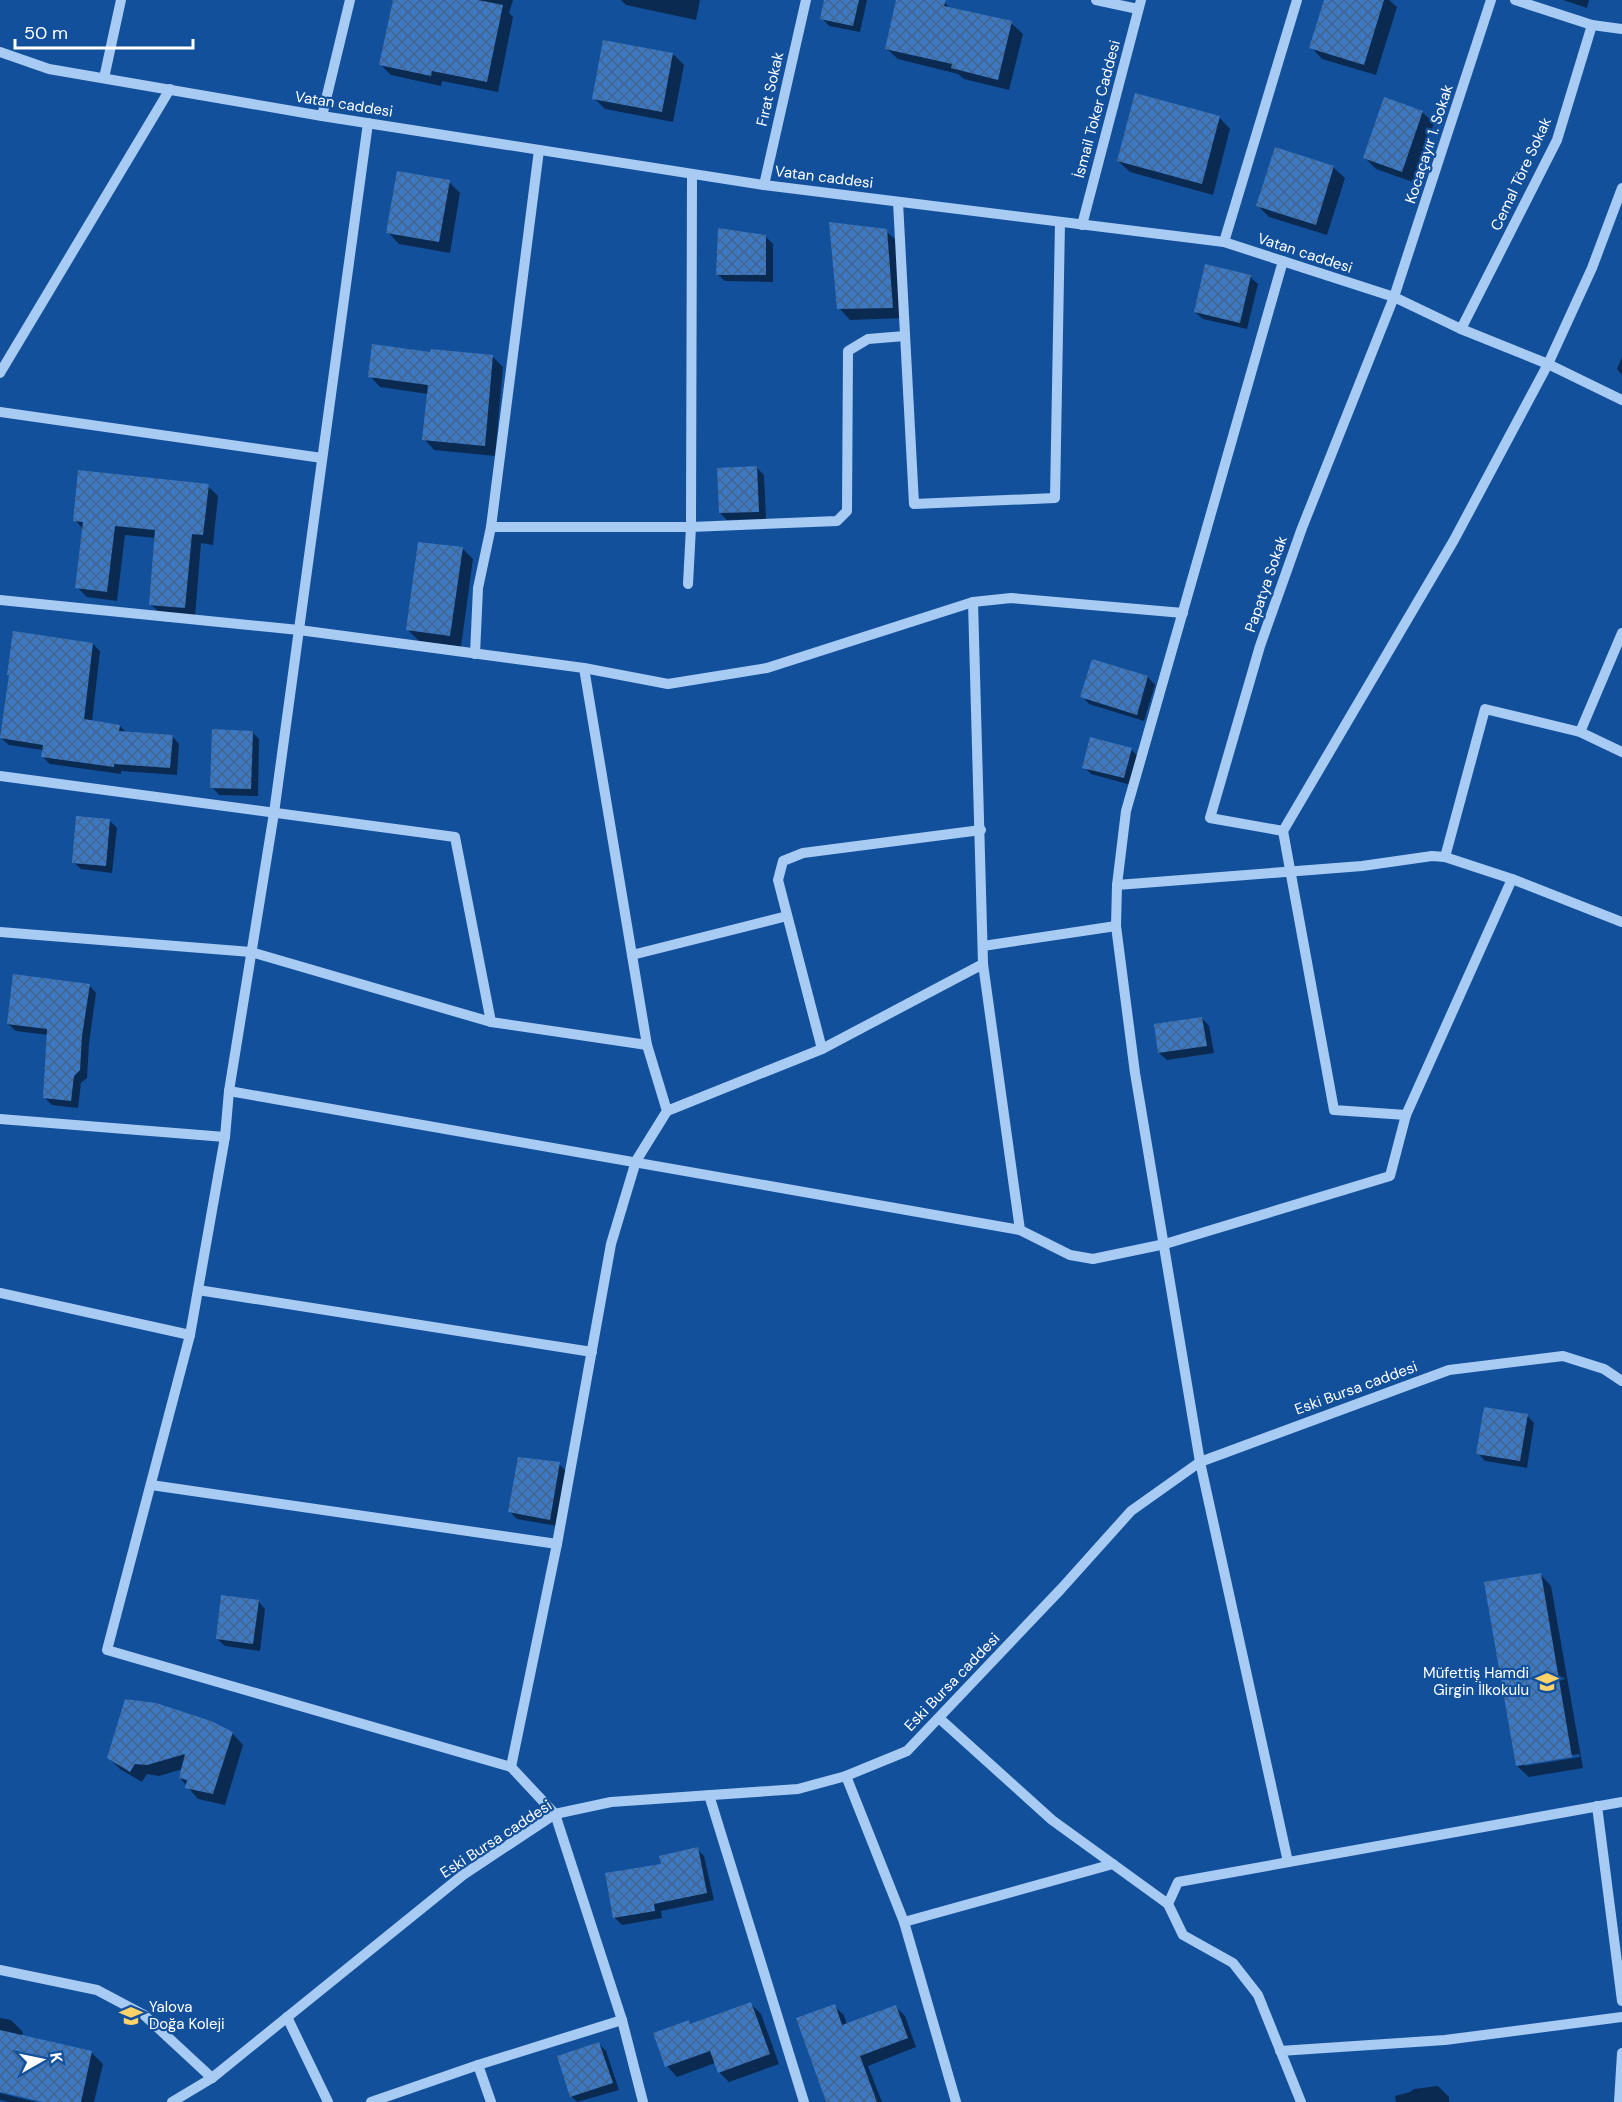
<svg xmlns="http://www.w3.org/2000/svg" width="1622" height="2102" viewBox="0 0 1622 2102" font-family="'DM Sans',sans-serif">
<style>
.shadow{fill:#0007;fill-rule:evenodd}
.building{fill:url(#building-cross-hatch)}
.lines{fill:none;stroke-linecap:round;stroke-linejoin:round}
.minor{stroke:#a8cbf4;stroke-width:10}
.labels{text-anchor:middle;stroke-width:4.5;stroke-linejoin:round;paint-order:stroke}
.street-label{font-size:15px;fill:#fff;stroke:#13509b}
.poi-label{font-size:15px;fill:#fff;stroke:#13509b;text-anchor:end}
</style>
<defs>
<pattern id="building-cross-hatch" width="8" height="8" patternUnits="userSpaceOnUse" patternTransform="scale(1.5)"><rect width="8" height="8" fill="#3c79c2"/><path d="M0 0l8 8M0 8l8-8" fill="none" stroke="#43658d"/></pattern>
</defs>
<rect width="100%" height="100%" fill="#13509b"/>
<!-- shadow -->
<g class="shadow">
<polygon points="394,0 513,0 509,13 513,17 498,92 442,81 441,86 391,75 381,65"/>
<polygon points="621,0 700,0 696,20 626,5"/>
<polygon points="826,0 867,0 860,32 829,26 822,18"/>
<polygon points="898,0 932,0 945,3 950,8 1011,23 1023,34 1009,90 964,79 958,74 898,59 886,48"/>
<polygon points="1326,0 1389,0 1397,7 1376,75 1322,59 1311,47"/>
<polygon points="1563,0 1589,0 1587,8"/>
<polygon points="673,54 684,65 673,122 605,109 594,98"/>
<polygon points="1422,112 1434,123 1413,182 1376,169 1365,158"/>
<polygon points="1219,117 1230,129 1213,195 1130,172 1118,161"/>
<polygon points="1333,167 1345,178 1327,235 1269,217 1258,206"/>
<polygon points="449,182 460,193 450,253 399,244 388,232"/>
<polygon points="886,231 898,242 904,318 850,320 839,308"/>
<polygon points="765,236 773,244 773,282 725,281 717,274"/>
<polygon points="1250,277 1258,284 1247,329 1203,319 1195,312"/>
<polygon points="432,354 492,356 503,367 495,456 434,450 424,439 428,394 380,387 370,376"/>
<polygon points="1622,357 1622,375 1617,369"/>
<polygon points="757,468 764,475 766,519 727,520 720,513"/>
<polygon points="208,486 218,496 213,545 201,543 195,617 161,614 150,604 156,538 125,535 117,601 87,597 77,587 84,530 75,520"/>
<polygon points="462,548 473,559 461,647 419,641 408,630"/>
<polygon points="93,644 100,651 92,722 120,726 127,733 172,736 179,744 177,775 121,771 121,774 50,764 43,757 43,750 9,745 1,738 10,676 8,674"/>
<polygon points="1093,660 1148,677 1155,685 1144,721 1089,704 1082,696"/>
<polygon points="252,732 259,739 258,796 219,795 212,787"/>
<polygon points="1131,749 1138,757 1131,785 1091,774 1084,767"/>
<polygon points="110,821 117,828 112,873 81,869 73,862"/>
<polygon points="89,985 96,993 89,1044 87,1078 81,1083 78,1108 52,1105 45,1098 48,1035 16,1031 8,1024"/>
<polygon points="1202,1018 1209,1026 1214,1053 1167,1060 1159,1053"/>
<polygon points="1527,1415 1534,1423 1527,1468 1485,1461 1478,1453"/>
<polygon points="559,1464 566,1471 557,1526 517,1519 510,1512"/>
<path d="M1540 1574 1551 1586 1583 1768 1529 1777 1517 1766ZM1579 1754 1580 1757 1524 1766V1763Z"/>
<polygon points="258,1601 265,1609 260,1651 225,1646 217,1639"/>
<polygon points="232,1733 243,1745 225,1805 198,1799 180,1778 183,1769 159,1776 147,1774 142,1782 120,1769 109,1758"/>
<polygon points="697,1849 704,1856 714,1900 661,1911 662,1918 622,1925 614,1917 662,1866"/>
<polygon points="751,2004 761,2014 779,2064 729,2082 719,2072 715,2063 677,2077 667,2066 655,2034 688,2022 692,2025"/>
<polygon points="834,2006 844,2015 847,2025 896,2007 905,2016 916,2047 868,2066 882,2102 826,2102 798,2019"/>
<polygon points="0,2018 11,2020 23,2032 22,2036 92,2053 103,2064 94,2102 50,2102 0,2090"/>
<polygon points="599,2044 606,2051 619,2090 577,2102 571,2096"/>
<polygon points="1438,2086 1449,2097 1449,2102 1396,2102 1395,2096 1410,2092 1414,2089"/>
<polygon points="0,2093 36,2102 9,2102 0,2100"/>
</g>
<!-- building -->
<g class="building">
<polygon points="393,0 478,0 503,5 487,82 432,71 431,76 379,65"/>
<polygon points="824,0 859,0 853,26 820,19"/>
<polygon points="896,0 946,0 944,6 1012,21 998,80 951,68 952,64 885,49"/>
<polygon points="1324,0 1384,0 1364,65 1309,48"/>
<polygon points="603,40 673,53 662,112 592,99"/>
<polygon points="1135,93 1220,116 1202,184 1117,161"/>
<polygon points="1384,97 1423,111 1402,172 1363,158"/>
<polygon points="1275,147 1334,166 1316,225 1256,206"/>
<polygon points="397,171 450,180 439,242 386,233"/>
<polygon points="829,222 887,229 893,308 837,309"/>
<polygon points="718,228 766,235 766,275 716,275"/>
<polygon points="1205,264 1251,275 1240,323 1194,312"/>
<polygon points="372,344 430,352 431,349 493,355 485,446 422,440 428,385 368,377"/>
<polygon points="757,466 759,512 719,513 717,468"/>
<polygon points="78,470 209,484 203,535 192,534 185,608 149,605 155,530 115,526 107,592 75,588 83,522 73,521"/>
<polygon points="418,542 463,547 450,636 406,630"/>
<polygon points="13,631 93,643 84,719 120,725 119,731 173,735 170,768 114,764 114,767 41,757 43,745 0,738 9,675 7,675"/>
<polygon points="1092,659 1148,676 1137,715 1080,697"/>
<polygon points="212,729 253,731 251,789 210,788"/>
<polygon points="1090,737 1132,748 1124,778 1082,768"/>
<polygon points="76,816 110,819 106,866 72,863"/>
<polygon points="13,974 90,984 82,1036 80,1070 74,1076 71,1101 43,1098 47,1029 7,1024"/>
<polygon points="1202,1017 1207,1046 1158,1053 1154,1024"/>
<polygon points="1484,1407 1528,1414 1520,1461 1476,1454"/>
<polygon points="518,1457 560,1462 550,1520 508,1512"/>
<polygon points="1541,1573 1572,1757 1516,1766 1484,1582"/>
<polygon points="221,1595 259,1600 253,1644 216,1639"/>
<polygon points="125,1699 156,1703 211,1721 233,1732 213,1794 185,1788 187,1780 179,1778 185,1754 147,1765 135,1764 130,1772 107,1758"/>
<polygon points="698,1847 707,1893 654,1904 655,1911 613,1918 605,1873 661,1864 659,1856"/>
<polygon points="751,2002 770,2054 718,2073 710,2051 665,2067 653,2033 689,2020 690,2024"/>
<polygon points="835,2004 842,2025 896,2005 908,2038 860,2056 877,2102 826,2102 796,2018"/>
<polygon points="0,2030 92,2051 81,2102 43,2102 0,2092"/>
<polygon points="599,2042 613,2083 570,2097 557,2056"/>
</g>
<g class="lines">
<!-- minor -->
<g class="minor">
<polyline points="1096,0 1138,9"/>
<polyline points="1515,0 1592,25 1622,29"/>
<polyline points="0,52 49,69 322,116 764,185 1224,242 1394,297 1461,329 1548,364 1622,400"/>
<polyline points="104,78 121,0"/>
<polyline points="322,116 350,0"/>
<polyline points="368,123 274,813 229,1091 225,1137 190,1335 107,1650 511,1767 555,1814 622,2020 643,2102"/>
<polyline points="764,185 806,0"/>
<polyline points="898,202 914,504 1055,498 1060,222"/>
<polyline points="1082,225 1141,0"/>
<polyline points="1224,242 1297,0"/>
<polyline points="1283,261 1126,811 1117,885 1116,926 1135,1073 1200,1462 1288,1862"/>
<polyline points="1461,329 1557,140 1592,25"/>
<polyline points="0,373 170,89"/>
<polyline points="0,412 322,458"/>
<polyline points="491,527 691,527 837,521 847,511 848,351 868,339 905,336"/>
<polyline points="688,584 691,527 692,174"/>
<polyline points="0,600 299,630 584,668 668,684 767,668 973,602 1011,598 1183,613"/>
<polyline points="973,602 983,964 1020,1230"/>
<polyline points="475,654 478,588 491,527 539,150"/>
<polyline points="1580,732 1622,633"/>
<polyline points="0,776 455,837 491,1022"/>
<polyline points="1283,831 1210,818 1260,646 1302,528 1394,297 1491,0"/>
<polyline points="1445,857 1485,709 1580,732 1622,752"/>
<polyline points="1117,885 1362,866 1432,856 1445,857 1512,879 1622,922"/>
<polyline points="0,932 251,952 491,1022 647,1045"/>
<polyline points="983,946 1116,926"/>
<polyline points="632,955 787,916"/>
<polyline points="822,1049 778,880 783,861 803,853 981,830"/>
<polyline points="229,1091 1020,1230 1070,1255 1093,1259 1165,1244 1390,1176 1406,1115 1512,879"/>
<polyline points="667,1111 822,1049 983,964"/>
<polyline points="1406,1115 1334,1110 1283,831 1454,540 1548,364 1592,268 1622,188"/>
<polyline points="0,1119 225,1137"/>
<polyline points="198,1290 592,1352"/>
<polyline points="0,1293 190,1335"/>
<polyline points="151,1485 557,1544"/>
<polyline points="939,1718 1052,1820 1168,1904"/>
<polyline points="511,1767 557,1544 611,1244 636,1161 667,1111 647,1045 584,668"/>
<polyline points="846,1776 904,1922 956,2102"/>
<polyline points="709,1795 804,2102"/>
<polyline points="1597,1806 1622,2001"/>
<polyline points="904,1922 1113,1864"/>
<polyline points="0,1970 97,1990 144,2015 212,2078"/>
<polyline points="287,2017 328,2102"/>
<polyline points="1280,2051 1445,2040 1622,2017"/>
<polyline points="478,2065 491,2102"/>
<polyline points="172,2102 212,2078 463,1875 555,1814 611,1802 798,1789 846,1776 907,1751 1061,1589 1131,1511 1200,1462 1449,1370 1563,1356 1604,1369 1622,1381"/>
<polyline points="371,2102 478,2065 622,2020"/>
<polyline points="1301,2102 1258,1995 1233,1963 1183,1935 1168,1904 1178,1882 1622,1802"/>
<polyline points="1619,2102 1622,2053"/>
</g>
</g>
<!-- icons -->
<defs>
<g id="school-bare" transform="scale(1.8)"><path d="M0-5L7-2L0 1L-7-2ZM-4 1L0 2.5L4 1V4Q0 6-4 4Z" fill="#ffd36a" stroke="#13509b" stroke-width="2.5" paint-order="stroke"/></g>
</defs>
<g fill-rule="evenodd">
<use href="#school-bare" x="1547" y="1682"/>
<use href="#school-bare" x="131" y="2016"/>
</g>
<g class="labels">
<!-- street labels -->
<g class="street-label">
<text transform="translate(770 89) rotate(-77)" y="5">Fırat Sokak</text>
<text transform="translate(344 104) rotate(9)" y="5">Vatan caddesi</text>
<text transform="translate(1097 109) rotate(-75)" y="5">İsmail Toker Caddesi</text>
<text transform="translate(1429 144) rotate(-72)" y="5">Kocaçayır 1. Sokak</text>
<text transform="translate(1521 174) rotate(-65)" y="5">Cemal Töre Sokak</text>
<text transform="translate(824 177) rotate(7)" y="5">Vatan caddesi</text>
<text transform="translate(1305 253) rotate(18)" y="5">Vatan caddesi</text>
<text transform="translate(1266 584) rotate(-71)" y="5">Papatya Sokak</text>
<text transform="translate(1356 1388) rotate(-20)" y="5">Eski Bursa caddesi</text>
<text transform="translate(952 1682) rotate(-46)" y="5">Eski Bursa caddesi</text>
<text transform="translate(496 1839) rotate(-33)" y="5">Eski Bursa caddesi</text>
</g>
<!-- poi labels -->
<g class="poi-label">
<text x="1529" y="1678">Müfettiş Hamdi<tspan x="1529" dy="17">Girgin İlkokulu</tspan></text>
<text x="149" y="2012" text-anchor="start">Yalova<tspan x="149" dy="17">Doğa Koleji</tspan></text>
</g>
</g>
<!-- north arrow -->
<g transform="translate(42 2060) rotate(81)" stroke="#13509b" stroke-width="4.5" paint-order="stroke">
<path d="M0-4.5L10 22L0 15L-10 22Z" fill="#ffffff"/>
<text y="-9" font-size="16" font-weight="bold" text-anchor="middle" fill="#ffffff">K</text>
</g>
<!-- scale -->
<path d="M15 39v9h178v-9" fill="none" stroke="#ffffff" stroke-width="3"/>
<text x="24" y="39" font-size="18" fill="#ffffff" stroke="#13509b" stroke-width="4.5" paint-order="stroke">50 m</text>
</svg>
